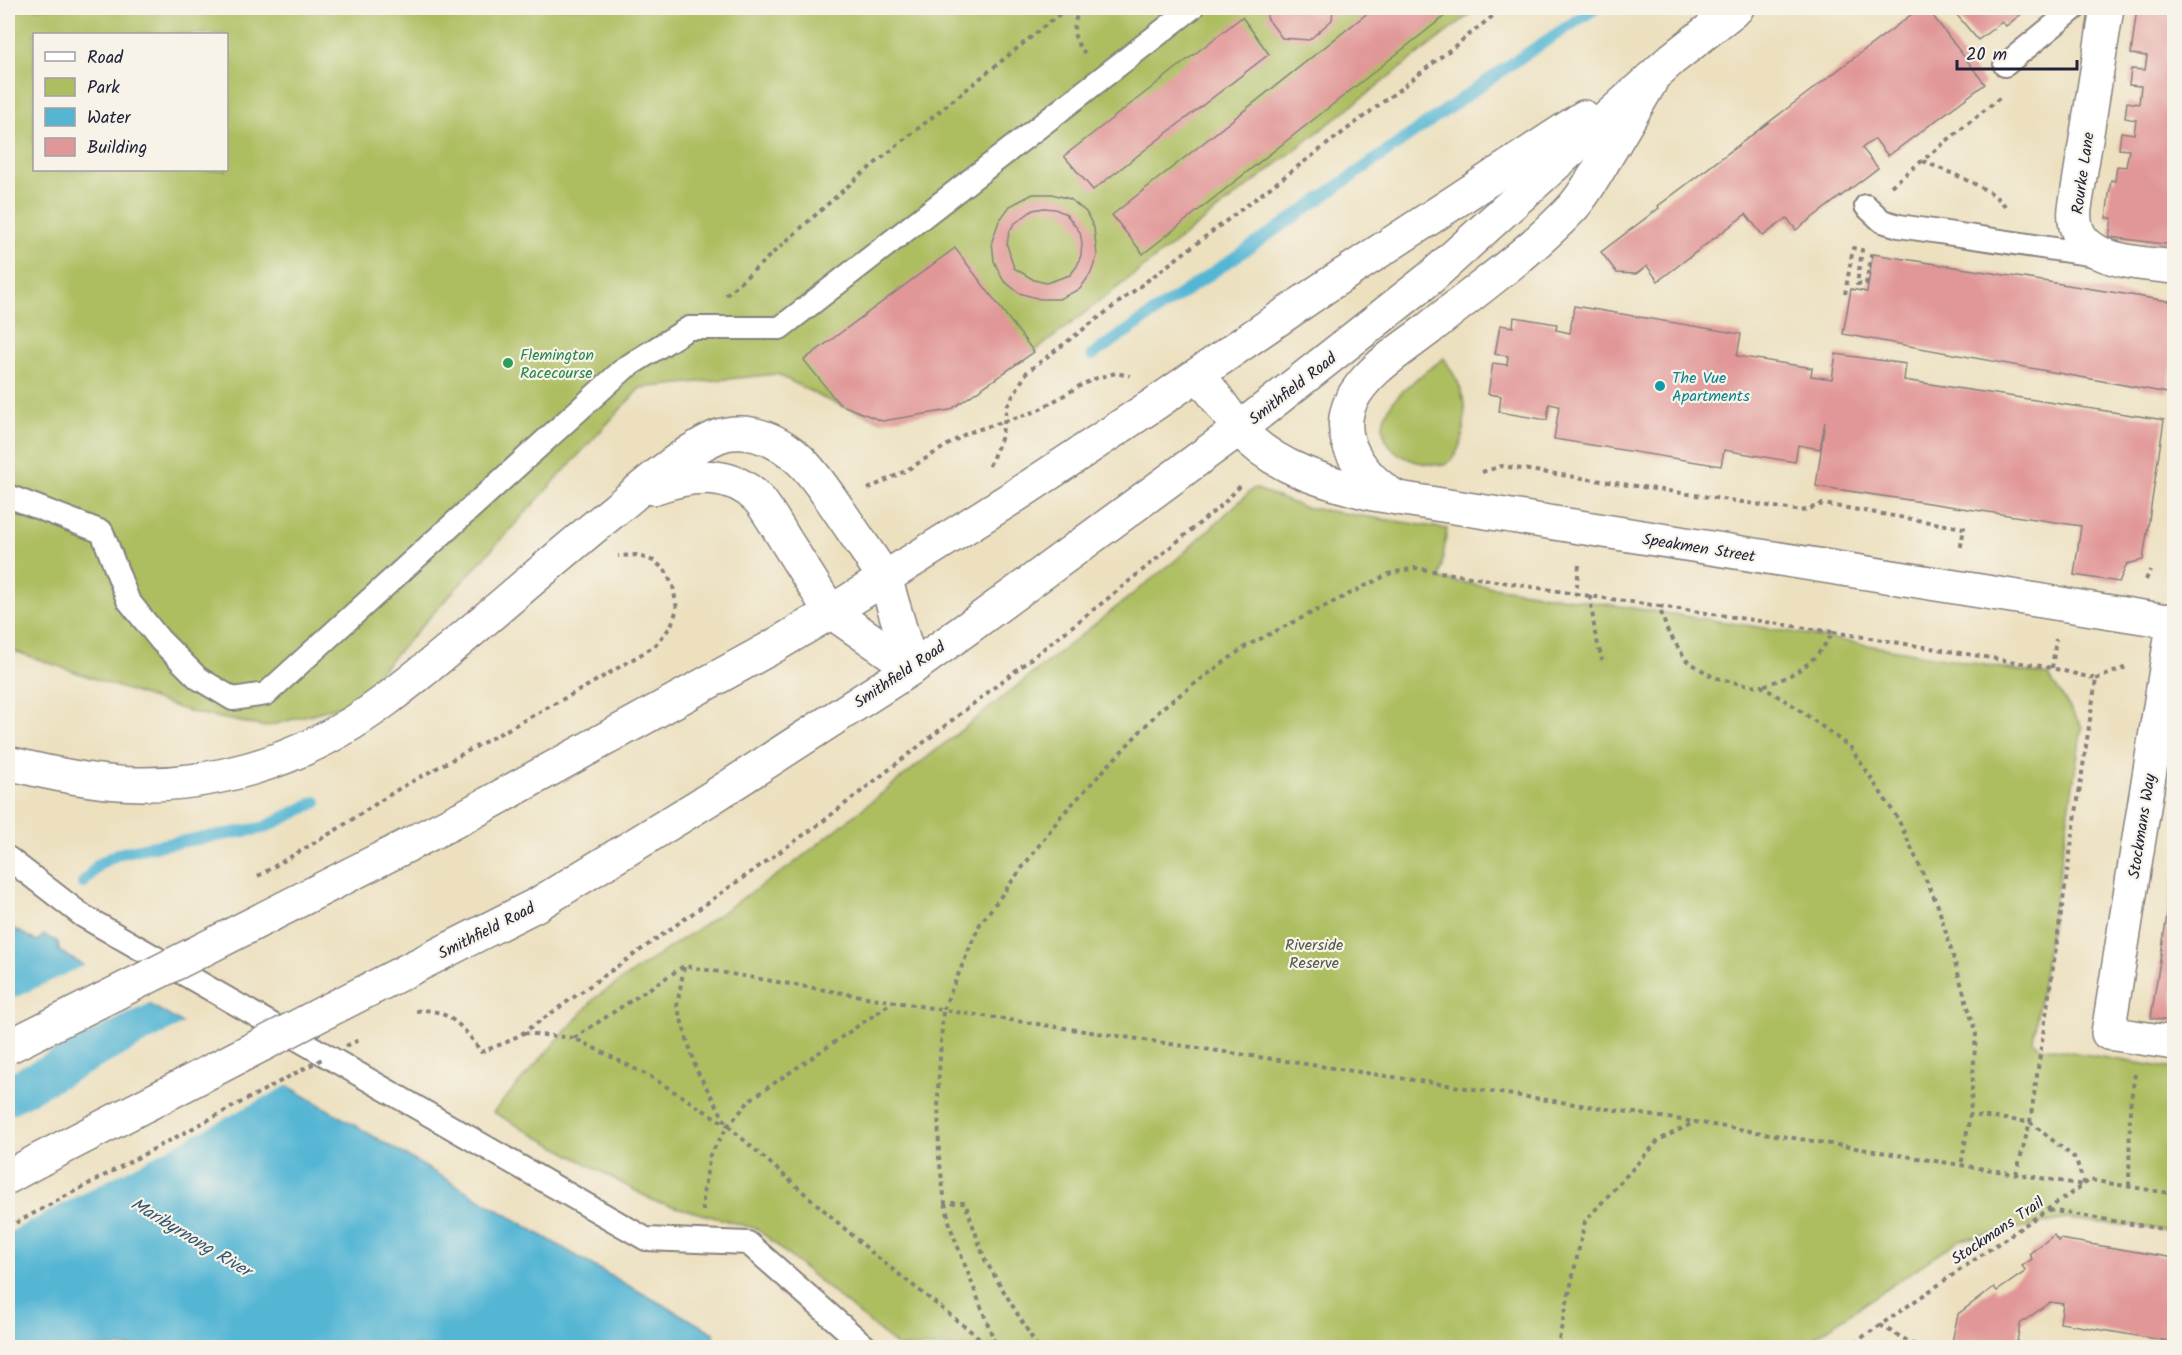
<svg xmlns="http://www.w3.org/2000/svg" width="2182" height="1355" viewBox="0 0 2182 1355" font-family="Kalam,sans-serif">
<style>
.green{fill:#adbe61;stroke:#68704e;stroke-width:1.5;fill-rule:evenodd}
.water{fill:#55b6d4;stroke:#3c6c88;stroke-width:1.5}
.pier{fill:#ece0bf}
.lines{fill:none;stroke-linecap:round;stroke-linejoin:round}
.stream{stroke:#55b6d4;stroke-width:12}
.building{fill:#e19797;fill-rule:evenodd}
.service-casing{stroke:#87817d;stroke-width:26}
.minor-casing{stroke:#87817d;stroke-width:36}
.trunk-casing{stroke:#87817d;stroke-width:36}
.path{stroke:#87817d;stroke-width:4;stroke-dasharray:4.5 4.5;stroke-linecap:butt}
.service{stroke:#fff;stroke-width:22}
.minor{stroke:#fff;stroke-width:33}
.trunk{stroke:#fff;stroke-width:33}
.trunk-bridge-casing{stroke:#87817d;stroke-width:36;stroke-linecap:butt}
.path-bridge{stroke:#87817d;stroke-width:4;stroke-dasharray:4.5 4.5;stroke-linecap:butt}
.trunk-bridge{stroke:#fff;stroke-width:33}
.leisure-dot{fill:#2e9e5b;stroke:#f7f3e8;stroke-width:2}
.culture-dot{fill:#0f9aa8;stroke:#f7f3e8;stroke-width:2}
.labels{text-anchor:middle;stroke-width:4.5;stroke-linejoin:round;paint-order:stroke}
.street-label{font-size:16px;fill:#22223b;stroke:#f7f3e8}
.leisure-label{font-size:16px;fill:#27864d;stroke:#f7f3e8;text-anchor:start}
.culture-label{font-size:16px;fill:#0d838f;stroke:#f7f3e8;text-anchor:start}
.park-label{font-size:16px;fill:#535948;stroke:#f7f3e8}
.water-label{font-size:18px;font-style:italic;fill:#345671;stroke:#f7f3e8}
</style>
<rect width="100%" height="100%" fill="#f7f3e8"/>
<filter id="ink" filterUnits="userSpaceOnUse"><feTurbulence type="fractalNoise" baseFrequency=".0167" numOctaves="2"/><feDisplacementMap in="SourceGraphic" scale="12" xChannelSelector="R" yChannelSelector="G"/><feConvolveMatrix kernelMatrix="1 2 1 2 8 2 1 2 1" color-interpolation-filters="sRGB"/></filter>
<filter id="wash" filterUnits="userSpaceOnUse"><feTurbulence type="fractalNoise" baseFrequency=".008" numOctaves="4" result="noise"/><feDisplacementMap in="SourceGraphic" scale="24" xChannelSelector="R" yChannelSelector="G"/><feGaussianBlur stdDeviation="1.35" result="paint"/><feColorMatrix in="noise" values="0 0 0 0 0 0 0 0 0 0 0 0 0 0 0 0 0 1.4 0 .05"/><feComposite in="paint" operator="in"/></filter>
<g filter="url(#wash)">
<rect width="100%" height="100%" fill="#ece0bf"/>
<!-- green -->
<g class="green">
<path d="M8 8H1478L1034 352 882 421 825 399 777 374 640 388 351 703 265 727 191 712 8 649ZM34 34H226V170H34Z"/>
<path d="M1444 358C1449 367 1456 377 1460 387 1468 409 1467 451 1445 465 1426 465 1406 462 1393 449 1359 414 1420 377 1444 358Z"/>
<polygon points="1254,488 1303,507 1447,529 1440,579 1791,632 2049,676 2082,727 2033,1041 2041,1047 2174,1069 2174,1231 2066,1219 1959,1240 1800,1347 898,1347 757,1229 654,1201 493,1112 595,998 789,867 1177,559"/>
</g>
<!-- water -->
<polygon class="water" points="8,926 37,941 44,935 58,942 59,951 602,1271 714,1333 713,1347 8,1347"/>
<!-- pier -->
<g class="pier">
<polygon points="87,964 152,1002 8,1073 8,1001"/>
<polygon points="186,1022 290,1084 8,1233 8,1117"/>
</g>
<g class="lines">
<!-- stream -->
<g class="stream">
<polyline points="1092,355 1294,217 1517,60 1596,8"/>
<polyline points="83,883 99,864 118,854 143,848 263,828 316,802"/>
</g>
</g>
<g id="blocks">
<!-- building -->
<g class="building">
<polygon points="1268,8 1333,8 1332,20 1309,40 1282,38 1267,18"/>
<polygon points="1374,8 1455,8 1143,254 1112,215"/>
<polygon points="1920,8 1927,8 1985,84 1888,156 1875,139 1862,148 1878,168 1796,230 1787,218 1763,236 1746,214 1658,281 1647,266 1636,274 1617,273 1601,252 1659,208 1658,206"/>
<polygon points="1951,8 2029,8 2006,26 2002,22 1978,40"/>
<polygon points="2137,8 2174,8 2174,227 2172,245 2109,237 2112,218 2106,218 2111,180 2115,181 2117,166 2126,167 2129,150 2119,149 2121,132 2134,134 2136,120 2125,118 2127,102 2139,104 2141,86 2129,85 2131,69 2145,70 2147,56 2131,54"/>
<polygon points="1242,17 1269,54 1093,190 1064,156"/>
<path d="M1033 194H1052L1070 199 1086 212 1094 228 1097 256 1091 273 1080 289 1059 299H1040L1019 293 1003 280 994 261 992 241 999 221 1010 206ZM1044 208 1055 209 1066 214 1080 232 1082 243 1081 255 1077 266 1070 275 1046 283 1034 280 1014 268 1007 245 1009 232 1014 224 1033 210Z"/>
<polygon points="955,248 1034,352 950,410 882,421 839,404 804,360"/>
<polygon points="1873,254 2174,302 2174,353 2168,393 1843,334 1851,289 1867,292"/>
<polygon points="1574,306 1741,334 1737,356 1812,368 1811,376 1832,379 1836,354 1906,364 1904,380 2164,420 2143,560 2127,564 2119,582 2074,575 2081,526 1816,486 1825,422 1820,449 1798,445 1795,462 1724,450 1721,466 1554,439 1559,406 1549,404 1547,420 1499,412 1501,396 1488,394 1493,363 1507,365 1508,356 1495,354 1500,325 1513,327 1514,317 1557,324 1556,330 1570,333"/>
<polygon points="2173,877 2174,877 2174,1022 2151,1018"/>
<polygon points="2054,1235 2058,1241 2060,1239 2174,1258 2174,1342 2060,1323 2063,1304 2050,1302 2020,1324 2016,1348 1951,1347 1958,1314 1994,1287 1997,1291 2026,1271 2022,1266 2032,1259 2029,1254"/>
</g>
</g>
</g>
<g filter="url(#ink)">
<use href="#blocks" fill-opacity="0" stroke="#87817d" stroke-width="1.5"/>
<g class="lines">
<!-- service casing -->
<g class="service-casing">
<g id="service">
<polyline points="2005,65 2075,8"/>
<polyline points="1866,206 1882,221 1899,226 2102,256"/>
<polyline points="8,496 102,532 128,600 160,640 198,678 233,699 266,694 625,368 689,328 780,328 1192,8"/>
<polyline points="8,858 83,916 646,1239 748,1243 867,1348"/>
</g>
</g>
<!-- minor casing -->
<g class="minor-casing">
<g id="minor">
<path d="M2107 8 2075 208C2069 263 2137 262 2174 267"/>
<path d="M1239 429C1274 468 1324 482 1373 494L2174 622"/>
<path d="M653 488C690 474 733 469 761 502 770 514 778 528 786 541 801 565 816 589 831 612"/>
<path d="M1397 498C1364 479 1333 440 1351 401 1366 371 1401 350 1427 330 1476 290 1530 253 1573 207 1586 192 1596 174 1606 157 1621 133 1635 108 1650 83"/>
<polyline points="2174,619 2108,1033 2174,1043"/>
<path d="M8 763C95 785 160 794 249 769 298 755 345 731 386 700 465 640 538 572 615 510 644 486 685 450 719 436 730 432 745 432 756 435 798 446 817 479 840 512 855 534 870 556 885 578"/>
</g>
</g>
<!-- trunk casing -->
<g class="trunk-casing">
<g id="trunk">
<polyline points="1199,374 1239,429"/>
<polyline points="885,578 912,668"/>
<polyline points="831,612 912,668"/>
<polyline points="202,950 469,814 769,649 831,612 1015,496 1153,405 1328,285 1584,117"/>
<polyline points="329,1010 538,904 711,798 912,668 965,630 1239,429 1429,279 1672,59 1737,8"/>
<polyline points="8,1177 39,1160"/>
</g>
</g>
<!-- path -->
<g class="path">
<path d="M1080 8C1072 26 1071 38 1085 53"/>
<path d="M1923 161C1946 172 1995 188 2007 209"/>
<polyline points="1891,186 2002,96"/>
<polyline points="1845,294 1853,248 1862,250 1857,284 1866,284 1872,250"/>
<polyline points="726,295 857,178 1067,8"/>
<polyline points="989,466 1001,439 1007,406 1027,372 1404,86 1503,8"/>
<polyline points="1482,472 1502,466 1802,511 1823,504 1964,528 1960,551"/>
<polyline points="868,489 907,470 967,433 1037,411 1083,384 1097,378 1116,373 1130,376"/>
<polyline points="1579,565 1576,594 1415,568 1391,573 1246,646 1162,708 1061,816 980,924 943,1010 1695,1122"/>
<polyline points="2146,580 2150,570"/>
<polyline points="1576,594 1659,606 1667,630 1686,660 1713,677 1741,684 1761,686 1797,708 1851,748 1898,819 1938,906 1976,1034 1970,1115 1961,1166"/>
<polyline points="1590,596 1595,633 1602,660"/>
<path d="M1659 606 1833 632C1815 663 1795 677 1761 686"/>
<polyline points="1833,632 2052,668 2096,679 2030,1122 1970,1115"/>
<polyline points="2052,668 2056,639"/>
<polyline points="2096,679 2129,666"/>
<polyline points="258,876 336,830 400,788 589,685 655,646 671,626 677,609 673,586 665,570 654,561 636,555 618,556"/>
<polyline points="684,967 677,1006 696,1069 728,1126 877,1257 992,1348"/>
<path d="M416 1011C446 1006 466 1029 481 1052L507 1042 523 1033 822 822 1111 596 1223 504 1243 483"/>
<polyline points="524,1033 574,1038 651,1077 727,1125"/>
<polyline points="574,1038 684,966 943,1010 938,1090 939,1157 945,1203 965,1203 985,1260 1038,1348"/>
<polyline points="2129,1186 2130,1106 2135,1074"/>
<polyline points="945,1203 951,1229 997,1348"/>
<polyline points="2049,1210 2174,1231"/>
<polyline points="703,1211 703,1194 710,1155 728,1126 751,1099 893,1002"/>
<polyline points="1880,1325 1920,1348"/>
<polyline points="1557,1348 1585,1221 1659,1140 1695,1122 2084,1185 2076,1159 2030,1122 2016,1174"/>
<polyline points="1847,1348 2090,1180 2174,1194"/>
</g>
<!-- service -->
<use href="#service" class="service"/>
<!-- minor -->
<use href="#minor" class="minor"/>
<!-- trunk -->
<use href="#trunk" class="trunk"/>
<!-- trunk-bridge casing -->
<g class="trunk-bridge-casing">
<g id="trunk-bridge">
<polyline points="8,1047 202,950"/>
<polyline points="39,1160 329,1010"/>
</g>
</g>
<!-- path-bridge -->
<g class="path-bridge">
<polyline points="346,1046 359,1040"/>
<polyline points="8,1227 324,1058"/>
</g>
<!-- trunk-bridge -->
<use href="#trunk-bridge" class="trunk-bridge"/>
</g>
</g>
<!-- markers -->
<circle class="leisure-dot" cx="508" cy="363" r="6"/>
<circle class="culture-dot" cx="1660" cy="386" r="6"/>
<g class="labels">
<!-- street labels -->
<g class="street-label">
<text transform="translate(2082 173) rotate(-82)" y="6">Rourke Lane</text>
<text transform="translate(1292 388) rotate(-38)" y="6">Smithfield Road</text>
<text transform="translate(1699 547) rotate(9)" y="6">Speakmen Street</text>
<text transform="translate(899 674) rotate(-34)" y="6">Smithfield Road</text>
<text transform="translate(2141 826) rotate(-81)" y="6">Stockmans Way</text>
<text transform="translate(486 930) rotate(-27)" y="6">Smithfield Road</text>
<text transform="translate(1997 1230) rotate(-34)" y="6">Stockmans Trail</text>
</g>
<!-- leisure labels -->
<g class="leisure-label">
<text x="520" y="360">Flemington<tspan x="520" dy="18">Racecourse</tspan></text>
</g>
<!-- culture labels -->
<g class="culture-label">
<text x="1672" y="383">The Vue<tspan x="1672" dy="18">Apartments</tspan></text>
</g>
<!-- park labels -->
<g class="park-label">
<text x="1314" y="950">Riverside<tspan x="1314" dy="18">Reserve</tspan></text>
</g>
<!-- water labels -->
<g class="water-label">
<text transform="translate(191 1237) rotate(31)" y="6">Maribyrnong River</text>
</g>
</g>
<!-- margin -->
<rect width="2182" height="1355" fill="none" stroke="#f7f3e8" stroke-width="30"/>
<!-- legend -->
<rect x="33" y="33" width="195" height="138" fill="#f7f3e8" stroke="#a29fa3" stroke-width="1.5"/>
<rect x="45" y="52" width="30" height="9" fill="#ffffff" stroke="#a29fa3" stroke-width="1.5"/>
<text x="87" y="63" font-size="18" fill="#22223b">Road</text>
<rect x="45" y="78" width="30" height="18" fill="#adbe61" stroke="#a29fa3" stroke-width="1.5"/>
<text x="87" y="93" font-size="18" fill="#22223b">Park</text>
<rect x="45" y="108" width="30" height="18" fill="#55b6d4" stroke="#a29fa3" stroke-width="1.5"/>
<text x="87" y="123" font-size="18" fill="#22223b">Water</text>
<rect x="45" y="138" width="30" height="18" fill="#e19797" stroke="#a29fa3" stroke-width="1.5"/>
<text x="87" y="153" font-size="18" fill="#22223b">Building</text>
<!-- scale -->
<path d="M1957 60v9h120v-9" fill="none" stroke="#22223b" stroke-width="3"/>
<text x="1966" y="60" font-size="18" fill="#22223b" stroke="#f7f3e8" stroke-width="4.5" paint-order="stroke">20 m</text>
</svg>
